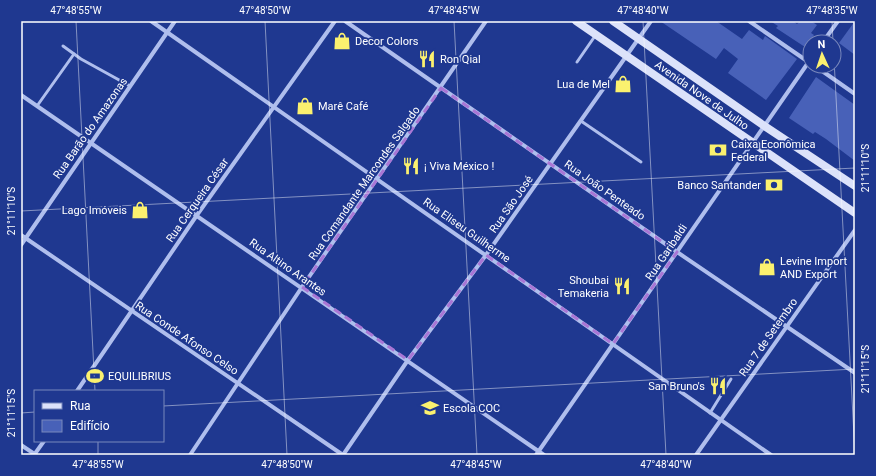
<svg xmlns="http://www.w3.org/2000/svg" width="876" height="476" viewBox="0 0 876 476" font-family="Roboto,sans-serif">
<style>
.building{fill:#4861b8}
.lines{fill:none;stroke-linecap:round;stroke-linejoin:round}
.service{stroke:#afbeed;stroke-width:3}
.minor{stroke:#afbeed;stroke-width:4}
.secondary{stroke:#dce2fa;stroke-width:8}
.marked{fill:none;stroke:#a976d5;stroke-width:3;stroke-dasharray:8 5;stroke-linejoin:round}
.ticks{fill:none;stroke:#fff;stroke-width:1;stroke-opacity:0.45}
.labels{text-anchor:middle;stroke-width:3.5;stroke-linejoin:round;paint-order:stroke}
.poi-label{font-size:11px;fill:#fff;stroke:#1f3890;text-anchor:start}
.street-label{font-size:11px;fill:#fff;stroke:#1f3890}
.neatline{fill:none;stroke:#fff;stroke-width:1.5}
.ticks-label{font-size:10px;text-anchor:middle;fill:#fff}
</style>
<rect width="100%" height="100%" fill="#1f3890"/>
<!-- building -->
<g class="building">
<polygon points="660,21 716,21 742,39 749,30 763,40 765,36 797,59 766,100 728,73 738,59 724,48 716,59"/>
<polygon points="770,21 793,21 797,24 800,21 811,21 817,25 811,33 814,35 805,47 776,28 778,26"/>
<polygon points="855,21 855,55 839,43"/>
<polygon points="816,77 855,105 855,161 826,139 815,132 813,134 789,118"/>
</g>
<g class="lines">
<!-- service -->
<g class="service">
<polyline points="63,46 81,59 130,86"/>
<polyline points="577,62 595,36"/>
<polyline points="37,106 74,54"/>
<polyline points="581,121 641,162"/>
<polyline points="710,413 731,379"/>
</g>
<!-- minor -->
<g class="minor">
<polyline points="151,21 771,455"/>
<polyline points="345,21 677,252 855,373"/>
<polyline points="749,21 810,63"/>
<polyline points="823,42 838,21"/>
<polyline points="815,66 855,94"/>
<polyline points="21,95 544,455"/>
<polyline points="21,235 343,455"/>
<polyline points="21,245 175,21"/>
<polyline points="77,391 197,215 335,21"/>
<polyline points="21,445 36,455"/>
<polyline points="34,455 44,441"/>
<polyline points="190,455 302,287 486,21"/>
<polyline points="343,455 408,360 486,255 651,21"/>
<polyline points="536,455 810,60"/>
<polyline points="696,455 855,230"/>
</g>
<!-- secondary -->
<g class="secondary">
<polyline points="576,21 855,213"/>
<polyline points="613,21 763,125 855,186"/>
</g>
</g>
<!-- marked area -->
<path class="marked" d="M441 88 677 252 613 344 486 255 408 360 302 287Z"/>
<!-- ticks -->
<path class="ticks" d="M76 21 95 391M265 21 287 455M454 21 477 455M643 21 666 455M832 21 833 42M834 59 855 455M21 211 855 168M163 406 855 369M21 413 35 412M98 441V455"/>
<!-- icons -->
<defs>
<g id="shop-bare" transform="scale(1.38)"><path d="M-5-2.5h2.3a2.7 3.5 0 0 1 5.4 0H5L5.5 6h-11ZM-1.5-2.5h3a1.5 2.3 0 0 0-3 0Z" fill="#fbf16f" stroke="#1f3890" stroke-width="2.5" paint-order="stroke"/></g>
<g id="restaurant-bare" transform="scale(1.38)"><path d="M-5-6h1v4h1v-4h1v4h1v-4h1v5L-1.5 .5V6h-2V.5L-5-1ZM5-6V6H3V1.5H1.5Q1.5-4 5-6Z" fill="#fbf16f" stroke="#1f3890" stroke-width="2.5" paint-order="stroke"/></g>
<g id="bank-bare" transform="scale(1.38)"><path d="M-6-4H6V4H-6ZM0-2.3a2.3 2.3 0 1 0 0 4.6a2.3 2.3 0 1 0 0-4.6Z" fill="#fbf16f" stroke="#1f3890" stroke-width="2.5" paint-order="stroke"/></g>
<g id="stadium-bare" transform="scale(1.38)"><path d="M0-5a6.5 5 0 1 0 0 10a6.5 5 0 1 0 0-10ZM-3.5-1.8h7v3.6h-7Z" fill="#fbf16f" stroke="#1f3890" stroke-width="2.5" paint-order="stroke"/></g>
<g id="school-bare" transform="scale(1.38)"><path d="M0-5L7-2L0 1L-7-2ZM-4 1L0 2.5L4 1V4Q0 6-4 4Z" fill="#fbf16f" stroke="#1f3890" stroke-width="2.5" paint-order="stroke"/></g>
</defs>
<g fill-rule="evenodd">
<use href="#shop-bare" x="342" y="41"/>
<use href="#restaurant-bare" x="427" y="59"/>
<use href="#shop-bare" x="623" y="84"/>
<use href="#shop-bare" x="305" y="106"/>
<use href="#bank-bare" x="718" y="150"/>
<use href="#restaurant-bare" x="411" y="166"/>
<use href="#bank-bare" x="774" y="185"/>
<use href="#shop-bare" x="140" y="210"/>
<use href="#shop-bare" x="767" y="267"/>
<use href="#restaurant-bare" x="622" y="286"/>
<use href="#stadium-bare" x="95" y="376"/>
<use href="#restaurant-bare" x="718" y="386"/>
<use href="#school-bare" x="430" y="408"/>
</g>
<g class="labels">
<!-- poi labels -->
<g class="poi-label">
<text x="355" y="45">Decor Colors</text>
<text x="440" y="63">Ron Qial</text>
<text x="610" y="88" text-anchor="end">Lua de Mel</text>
<text x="318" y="110">Marê Café</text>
<text x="731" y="148">Caixa Econômica<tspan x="731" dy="13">Federal</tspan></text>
<text x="424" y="170">¡ Viva México !</text>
<text x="761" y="189" text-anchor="end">Banco Santander</text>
<text x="127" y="214" text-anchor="end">Lago Imóveis</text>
<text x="780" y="265">Levine Import<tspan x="780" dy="13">AND Export</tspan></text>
<text x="609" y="284" text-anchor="end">Shoubai<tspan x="609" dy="13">Temakeria</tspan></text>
<text x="108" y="380">EQUILIBRIUS</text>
<text x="705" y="390" text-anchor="end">San Bruno's</text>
<text x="443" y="412">Escola COC</text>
</g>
<!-- street labels -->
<g class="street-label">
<text transform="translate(702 95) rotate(35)" y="4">Avenida Nove de Julho</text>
<text transform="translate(90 128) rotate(-55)" y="4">Rua Barão do Amazonas</text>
<text transform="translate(364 183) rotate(-55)" y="4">Rua Comandante Marcondes Salgado</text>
<text transform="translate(605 190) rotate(35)" y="4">Rua João Penteado</text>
<text transform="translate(197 200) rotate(-55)" y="4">Rua Cerqueira César</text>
<text transform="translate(511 204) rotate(-55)" y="4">Rua São José</text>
<text transform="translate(467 230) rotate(35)" y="4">Rua Eliseu Guilherme</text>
<text transform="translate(666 252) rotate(-56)" y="4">Rua Garibaldi</text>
<text transform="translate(288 267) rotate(35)" y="4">Rua Altino Arantes</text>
<text transform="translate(768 337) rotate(-55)" y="4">Rua 7 de Setembro</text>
<text transform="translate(187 338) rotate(34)" y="4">Rua Conde Afonso Celso</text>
</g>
</g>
<!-- border -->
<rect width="876" height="476" fill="none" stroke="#1f3890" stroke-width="44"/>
<!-- legend -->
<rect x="34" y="390" width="130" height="52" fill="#1f3890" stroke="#7988bc"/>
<rect x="42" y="403" width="20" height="6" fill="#dce2fa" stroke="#7988bc"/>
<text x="70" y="410" font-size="12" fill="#ffffff">Rua</text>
<rect x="42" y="420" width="20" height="12" fill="#4861b8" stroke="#7988bc"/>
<text x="70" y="430" font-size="12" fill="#ffffff">Edifício</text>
<!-- north arrow -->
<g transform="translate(822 54) rotate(357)"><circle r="19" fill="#1f3890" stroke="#7988bc"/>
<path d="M0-3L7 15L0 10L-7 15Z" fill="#fbf16f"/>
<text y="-6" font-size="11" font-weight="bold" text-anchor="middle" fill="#ffffff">N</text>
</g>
<rect x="22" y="22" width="832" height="432" class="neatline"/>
<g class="ticks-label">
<text x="76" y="14">47°48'55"W</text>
<text x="265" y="14">47°48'50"W</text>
<text x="454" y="14">47°48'45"W</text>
<text x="643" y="14">47°48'40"W</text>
<text x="832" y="14">47°48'35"W</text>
<text transform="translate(865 168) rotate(-90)" y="4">21°11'10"S</text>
<text transform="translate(11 211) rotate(-90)" y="4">21°11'10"S</text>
<text transform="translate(865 369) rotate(-90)" y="4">21°11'15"S</text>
<text transform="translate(11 413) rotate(-90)" y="4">21°11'15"S</text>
<text x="98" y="468">47°48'55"W</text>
<text x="287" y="468">47°48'50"W</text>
<text x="476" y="468">47°48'45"W</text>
<text x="666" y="468">47°48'40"W</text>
</g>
</svg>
